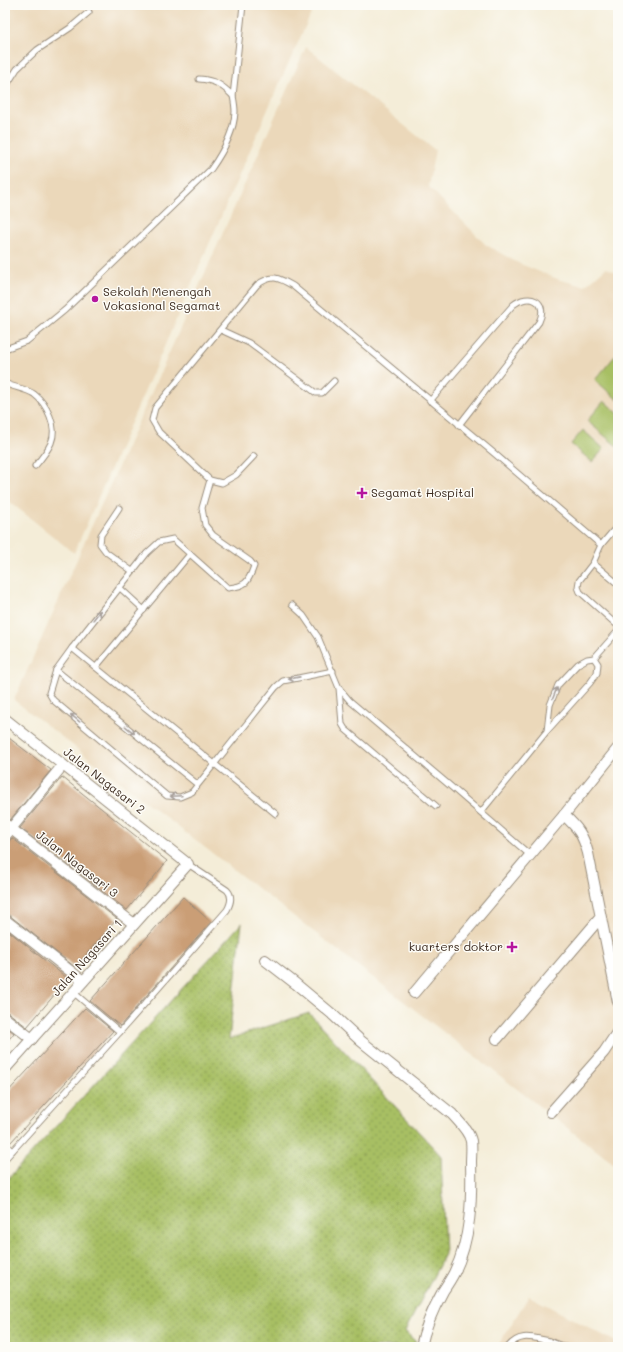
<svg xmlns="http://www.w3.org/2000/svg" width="623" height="1352" viewBox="0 0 623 1352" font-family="Mali,sans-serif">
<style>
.built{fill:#ebd8ba}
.grass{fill:url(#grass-dots);stroke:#717441}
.park{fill:#a7bf64;stroke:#717441}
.building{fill:#ca9e76}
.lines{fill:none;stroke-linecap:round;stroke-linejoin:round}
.lane-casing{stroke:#988c7b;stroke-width:7}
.street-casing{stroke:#988c7b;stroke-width:12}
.lane{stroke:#fff;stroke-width:5}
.street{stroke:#fff;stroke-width:10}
.oneway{stroke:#a79f9a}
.poi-dot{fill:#b5179e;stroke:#fdfcf7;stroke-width:1.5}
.labels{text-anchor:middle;stroke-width:3;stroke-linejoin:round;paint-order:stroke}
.poi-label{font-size:12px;fill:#3b2a1e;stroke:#fdfcf7;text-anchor:start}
.street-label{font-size:12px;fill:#3b2a1e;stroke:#fdfcf7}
</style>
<defs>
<pattern id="grass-dots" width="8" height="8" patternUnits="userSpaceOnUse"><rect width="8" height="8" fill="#a7bf64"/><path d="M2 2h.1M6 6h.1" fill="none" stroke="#899b52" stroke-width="1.8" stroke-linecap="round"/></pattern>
</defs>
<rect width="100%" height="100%" fill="#fdfcf7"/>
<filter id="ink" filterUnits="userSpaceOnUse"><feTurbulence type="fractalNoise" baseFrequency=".025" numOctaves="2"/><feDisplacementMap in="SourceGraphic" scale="8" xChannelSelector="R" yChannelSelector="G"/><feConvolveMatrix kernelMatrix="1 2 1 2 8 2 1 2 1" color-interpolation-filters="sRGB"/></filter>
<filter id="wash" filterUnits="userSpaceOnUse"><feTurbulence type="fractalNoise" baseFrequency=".012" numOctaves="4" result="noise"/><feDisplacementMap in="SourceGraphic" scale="16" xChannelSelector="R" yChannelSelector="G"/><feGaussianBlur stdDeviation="0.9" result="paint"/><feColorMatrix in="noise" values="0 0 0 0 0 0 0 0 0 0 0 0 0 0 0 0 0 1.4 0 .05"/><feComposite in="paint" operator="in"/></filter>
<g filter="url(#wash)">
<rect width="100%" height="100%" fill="#f4edd8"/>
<!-- built -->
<g class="built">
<polygon points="5,5 315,5 272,100 74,553 5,498"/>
<polygon points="306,47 435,150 428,186 486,245 520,264 560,280 585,286 606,268 618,273 618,1167 14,700"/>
<polygon points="529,1296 618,1343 618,1347 497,1347"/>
</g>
<!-- grass -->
<polygon class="grass" points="242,923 229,1039 309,1013 441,1156 445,1254 405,1331 421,1347 5,1347 5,1182"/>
<!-- park -->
<g class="park">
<polygon points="615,356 618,358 618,400 595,380"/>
<polygon points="604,401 618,413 618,447 587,421"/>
<polygon points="583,430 604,449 592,462 571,444"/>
</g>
<g id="blocks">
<!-- building -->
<g class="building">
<polygon points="5,735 51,770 10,820 5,818"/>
<polygon points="62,777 167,861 127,910 20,828"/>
<polygon points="12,838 117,919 75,967 9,915 5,914 5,846"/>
<polygon points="183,897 211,922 120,1026 90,1001"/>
<polygon points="5,928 68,979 27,1027 9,1013 5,1012"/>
<polygon points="85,1008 113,1031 10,1143 5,1140 5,1095"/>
<polygon points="5,1026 14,1033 5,1044"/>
</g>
</g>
</g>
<g filter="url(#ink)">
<use href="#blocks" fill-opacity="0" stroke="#988c7b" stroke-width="1"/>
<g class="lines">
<!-- lane casing -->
<g class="lane-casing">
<g id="lane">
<path d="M199 79C215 80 222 85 233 96"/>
<polyline points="5,88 17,69 37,50 70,28 89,12"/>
<polyline points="221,330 249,343 316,393 322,393 334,381"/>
<path d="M5 349 27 341 65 310 211 169C223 152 234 133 235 112 235 107 234 101 233 96L243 5"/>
<path d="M5 383C14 388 25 388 34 394 47 404 58 427 51 443 47 452 41 459 35 466"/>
<path d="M430 401 513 305C529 292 549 301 539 322L459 425"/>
<path d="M254 456 236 475 222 483 210 480 159 432 152 420 155 408 257 285C272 274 278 277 293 286L495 454 601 545"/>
<path d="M210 480 202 508 205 525 213 535 250 561 254 566C248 583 246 586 228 588L173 539 159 542 147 553 72 648 56 670 49 693 53 700 167 796 180 797 192 792 276 687 283 681 333 671"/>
<polyline points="119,508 101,535 100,544 106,552 132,571"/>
<polyline points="618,525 601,545 593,563 579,581 578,587 580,592 618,626"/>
<polyline points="593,563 618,584"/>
<polyline points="119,587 144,610"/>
<polyline points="292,605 303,615 318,637 339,688 350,701 448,784 530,855"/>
<polyline points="72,648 276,814"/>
<polyline points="594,658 618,631"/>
<polyline points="96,667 190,554"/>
<polyline points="56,670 197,784"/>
<polyline points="339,688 342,724 345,729 436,806"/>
<polyline points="481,812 547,731 590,683 597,673 598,664 594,658 587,659 578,664 558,685 550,705 547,731"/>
<polyline points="73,992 120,1032"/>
<polyline points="5,1144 12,1151"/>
<path d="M5 1159 120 1032 227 910C231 903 233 896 227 890L188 864"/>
<path d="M508 1347C520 1332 533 1338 549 1341"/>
<polyline points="545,1347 549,1341 565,1347"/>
</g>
</g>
<!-- street casing -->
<g class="street-casing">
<g id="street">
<polyline points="5,719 188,864 5,1069"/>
<path d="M564 815C578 828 583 835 588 853L618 1002"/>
<polyline points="5,824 134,924"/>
<polyline points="5,836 63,765"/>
<polyline points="5,920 83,981"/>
<path d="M265 960 296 984 332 1014 361 1041 452 1114C459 1122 469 1131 471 1141 472 1148 471 1156 471 1162 472 1199 471 1239 454 1273 451 1279 447 1285 443 1291 433 1309 425 1326 421 1347"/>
<polyline points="414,993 564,815 618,748"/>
<polyline points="5,1018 32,1039"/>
<polyline points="497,1039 600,918"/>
<polyline points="551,1112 604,1052 618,1031"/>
</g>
</g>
<!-- lane -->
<use href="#lane" class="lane"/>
<!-- street -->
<use href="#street" class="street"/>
</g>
<!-- one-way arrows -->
<defs><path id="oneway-shaft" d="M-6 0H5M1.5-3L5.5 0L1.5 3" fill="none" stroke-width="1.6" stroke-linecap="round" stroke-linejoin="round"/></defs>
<g class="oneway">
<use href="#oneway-shaft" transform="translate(97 615) rotate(-52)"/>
<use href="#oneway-shaft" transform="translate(294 678) rotate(169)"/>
<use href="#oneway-shaft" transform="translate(555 693) rotate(-68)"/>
<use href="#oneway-shaft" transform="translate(75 718) rotate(-140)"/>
<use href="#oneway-shaft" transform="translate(130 730) rotate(39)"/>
<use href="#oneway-shaft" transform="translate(176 796) rotate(177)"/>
</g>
</g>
<!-- markers -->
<g class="poi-dot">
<circle cx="95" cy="299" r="4"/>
<path d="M360 487h4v4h4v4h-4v4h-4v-4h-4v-4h4z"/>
<path d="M510 941h4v4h4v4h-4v4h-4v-4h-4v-4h4z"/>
</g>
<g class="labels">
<!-- poi labels -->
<g class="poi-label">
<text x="103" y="296">Sekolah Menengah<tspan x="103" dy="14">Vokasional Segamat</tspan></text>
<text x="371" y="497">Segamat Hospital</text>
<text x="503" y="951" text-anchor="end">kuarters doktor</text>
</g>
<!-- street labels -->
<g class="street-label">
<text transform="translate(104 781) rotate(38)" y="4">Jalan Nagasari 2</text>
<text transform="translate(77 864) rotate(38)" y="4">Jalan Nagasari 3</text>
<text transform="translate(87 958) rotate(-48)" y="4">Jalan Nagasari 1</text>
</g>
</g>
<!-- margin -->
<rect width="623" height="1352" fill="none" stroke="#fdfcf7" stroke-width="20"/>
</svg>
